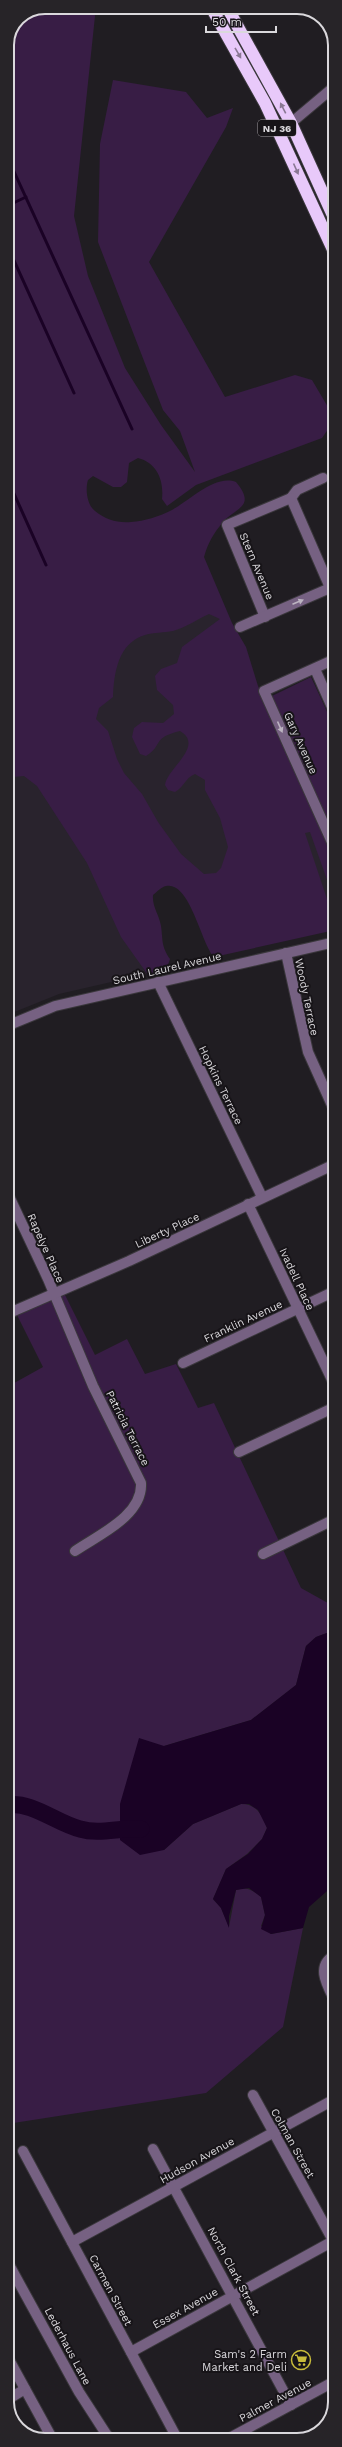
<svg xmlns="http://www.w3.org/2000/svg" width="342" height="2447" viewBox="0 0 342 2447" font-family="'Work Sans',sans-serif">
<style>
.built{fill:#29232d}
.green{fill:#381d45;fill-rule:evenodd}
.water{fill:#1a0225}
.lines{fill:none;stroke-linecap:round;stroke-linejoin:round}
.stream{stroke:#1a0225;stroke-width:3}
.river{stroke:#1a0225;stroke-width:17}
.minor-casing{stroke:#3a373c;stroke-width:12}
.highway-casing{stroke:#3a373c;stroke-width:14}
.minor{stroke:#766182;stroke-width:10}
.highway{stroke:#e8c9fa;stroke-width:12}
.oneway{fill:#8a7894}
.oneway2{fill:#bcb4c1}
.labels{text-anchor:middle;stroke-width:4;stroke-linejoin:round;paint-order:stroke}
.shield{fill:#171418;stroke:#a09da1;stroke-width:1}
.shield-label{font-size:10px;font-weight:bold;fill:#dad8dc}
.street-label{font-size:11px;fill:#dad8dc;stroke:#171418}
.poi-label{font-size:11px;fill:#dad8dc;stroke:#171418;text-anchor:end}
.rim{fill:none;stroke:#dad8dc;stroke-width:2}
</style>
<rect width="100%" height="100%" fill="#201d22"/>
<!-- built -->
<g class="built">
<polygon points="216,603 335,875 335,925 184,874 82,737 78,664"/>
<polygon points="48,755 146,974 59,994 7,1015 7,773"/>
</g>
<!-- green -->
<g class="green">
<path d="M45 7H93L95 16 74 216 88 276 125 368 161 425 195 472 180 431 163 410 98 242 100 144 113 80 186 92 207 118 233 108 226 127 149 262 225 397 295 375 312 380 335 419 322 438 196 485 167 506 162 499C164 480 157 463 138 458L129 463 127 482 121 487H113L93 476 88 480C85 489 87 505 95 511 106 520 117 523 131 522 145 521 158 517 172 510 189 501 215 474 236 482 257 507 235 508 223 522 213 534 208 543 204 557L232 623 246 647 258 686 335 842V902L310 832 305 833 335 923V930L214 957C201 943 190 881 166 886 161 887 157 892 153 895 152 907 159 914 161 926 163 940 161 946 170 959 167 971 159 972 148 975L121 937 87 863 37 786 24 776 13 777 7 781V45L18 18ZM209 614 220 619 182 647 177 663 161 669 155 676 157 690 173 705 174 714 163 723 142 722 134 728 132 737 140 754 146 756C164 745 151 738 180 731 205 746 167 768 165 785L168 790 175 792C184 787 185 778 195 774L205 780V790L220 818 228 847 221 868 216 873 204 874 181 854 158 822 142 794 124 773 117 759 108 731 96 719 99 708 113 697C114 673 118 643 145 635 154 632 164 633 173 631 185 628 198 619 209 614Z"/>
<polygon points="311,677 335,729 335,836 272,696"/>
<path d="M63 1291 95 1355 127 1339 145 1374 176 1364 198 1408 214 1403 301 1588 335 1607V1630L316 1637 306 1646 296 1685 251 1720 164 1746V1850L193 1824 241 1804C256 1804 262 1814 267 1828L262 1839 247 1854 226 1869 213 1899 221 1908 229 1927 236 1890C247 1886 252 1890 261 1897L265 1915 261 1926 271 1934 303 1928 283 2027 206 2093 7 2124V1387L43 1367 16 1313Z"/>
</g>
<!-- water -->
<polygon class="water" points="335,1630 335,1884 309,1907 303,1928 271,1934 261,1929 265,1915 261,1897 249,1888 236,1890 229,1916 229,1928 221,1908 213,1899 226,1869 248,1854 262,1839 267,1828 258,1810 249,1804 241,1804 193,1824 164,1850 140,1855 120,1840 120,1804 139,1738 164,1746 251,1720 296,1685 306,1646 316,1637"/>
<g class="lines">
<!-- stream -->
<g class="stream">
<polyline points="11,165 132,429"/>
<polyline points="7,206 26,197"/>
<polyline points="7,245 74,393"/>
<polyline points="7,478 46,565"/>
</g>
<!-- river -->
<path class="river" d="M7 1805C32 1801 56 1823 80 1829 100 1835 121 1827 141 1829"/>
<!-- minor casing -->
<g class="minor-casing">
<g id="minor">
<polyline points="291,123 335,86"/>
<polyline points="323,478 297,490 291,498 335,599"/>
<polyline points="265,617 227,525 291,498"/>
<polyline points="240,627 330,588"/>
<polyline points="335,659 264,691 335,849"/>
<polyline points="315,669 335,714"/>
<polyline points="286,953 308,1052 335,1112"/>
<polyline points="158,982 262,1197"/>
<polyline points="7,1026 55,1006 335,942"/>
<path d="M7 1192 48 1279 93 1386 141 1483C143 1516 98 1535 75 1551"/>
<polyline points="248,1204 335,1386"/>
<polyline points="7,1314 129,1261 335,1164"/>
<polyline points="183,1363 335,1291"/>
<polyline points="239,1452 335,1407"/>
<polyline points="263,1554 335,1519"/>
<path d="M335 1955C315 1966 327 1985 335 2001"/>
<polyline points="253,2095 335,2244"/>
<polyline points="153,2149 291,2405"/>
<polyline points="23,2151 178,2440"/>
<polyline points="72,2242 335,2099"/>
<polyline points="7,2261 79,2392 110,2440"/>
<polyline points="131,2352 335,2240"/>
<polyline points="7,2356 53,2440"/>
<polyline points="7,2400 25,2389"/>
<polyline points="226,2440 335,2381"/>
</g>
</g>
<!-- highway casing -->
<g class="highway-casing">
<g id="highway">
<polyline points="211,7 265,103 335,254"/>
<polyline points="227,7 291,123 335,220"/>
</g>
</g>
<!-- minor -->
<use href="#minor" class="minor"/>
<!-- highway -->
<use href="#highway" class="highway"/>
</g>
<!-- one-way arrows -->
<defs><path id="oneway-solid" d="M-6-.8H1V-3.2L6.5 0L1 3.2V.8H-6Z"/></defs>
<g class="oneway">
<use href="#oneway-solid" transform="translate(238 53) rotate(60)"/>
<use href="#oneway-solid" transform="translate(283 108) rotate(-117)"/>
<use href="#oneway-solid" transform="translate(296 169) rotate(66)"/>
</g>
<g class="oneway2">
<use href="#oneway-solid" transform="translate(298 602) rotate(-23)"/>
<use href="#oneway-solid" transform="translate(280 727) rotate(66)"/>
</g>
<!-- icons -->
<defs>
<g id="supermarket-ring" transform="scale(1)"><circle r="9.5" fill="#171418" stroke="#c8bb3b" stroke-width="1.5"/><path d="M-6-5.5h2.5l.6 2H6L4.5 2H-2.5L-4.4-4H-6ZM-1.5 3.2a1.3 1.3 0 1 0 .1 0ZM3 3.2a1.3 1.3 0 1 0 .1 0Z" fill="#c8bb3b"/></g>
</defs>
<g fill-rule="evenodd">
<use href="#supermarket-ring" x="301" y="2360"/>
</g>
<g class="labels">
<!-- shield labels -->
<rect class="shield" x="258" y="120" width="38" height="16" rx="3"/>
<g class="shield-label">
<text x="277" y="132">NJ 36</text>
</g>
<!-- street labels -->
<g class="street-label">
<text transform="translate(257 566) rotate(67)" y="4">Stern Avenue</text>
<text transform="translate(301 743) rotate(66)" y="4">Gary Avenue</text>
<text transform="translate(167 968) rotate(-13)" y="4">South Laurel Avenue</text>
<text transform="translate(307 997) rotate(78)" y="4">Woody Terrace</text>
<text transform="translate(221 1085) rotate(64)" y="4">Hopkins Terrace</text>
<text transform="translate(167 1230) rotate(-25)" y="4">Liberty Place</text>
<text transform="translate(46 1248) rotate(66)" y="4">Rapelye Place</text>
<text transform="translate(297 1279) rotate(65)" y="4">Ivadell Place</text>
<text transform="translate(243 1321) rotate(-25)" y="4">Franklin Avenue</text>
<text transform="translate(128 1428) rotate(63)" y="4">Patricia Terrace</text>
<text transform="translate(293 2143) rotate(61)" y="4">Colman Street</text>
<text transform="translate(197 2160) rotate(-29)" y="4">Hudson Avenue</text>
<text transform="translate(234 2271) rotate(62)" y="4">North Clark Street</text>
<text transform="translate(111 2290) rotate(62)" y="4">Carmen Street</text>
<text transform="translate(185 2308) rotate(-29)" y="4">Essex Avenue</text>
<text transform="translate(68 2346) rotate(62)" y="4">Lederhaus Lane</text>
<text transform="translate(275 2400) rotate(-28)" y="4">Palmer Avenue</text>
</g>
<!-- poi labels -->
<g class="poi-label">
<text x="287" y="2358">Sam's 2 Farm<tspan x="287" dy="13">Market and Deli</tspan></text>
</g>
</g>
<!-- crop -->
<path d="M0 0H342V2447H0ZM45 14H297A31 31 0 0 1 328 45V2402A31 31 0 0 1 297 2433H45A31 31 0 0 1 14 2402V45A31 31 0 0 1 45 14Z" fill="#272428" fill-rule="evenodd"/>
<path class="rim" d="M45 14H297A31 31 0 0 1 328 45V2402A31 31 0 0 1 297 2433H45A31 31 0 0 1 14 2402V45A31 31 0 0 1 45 14Z"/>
<!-- scale -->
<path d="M206 26v6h70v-6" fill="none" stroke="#dad8dc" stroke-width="2"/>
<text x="212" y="26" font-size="12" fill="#dad8dc" stroke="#171418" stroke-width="3" paint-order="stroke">50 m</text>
</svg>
